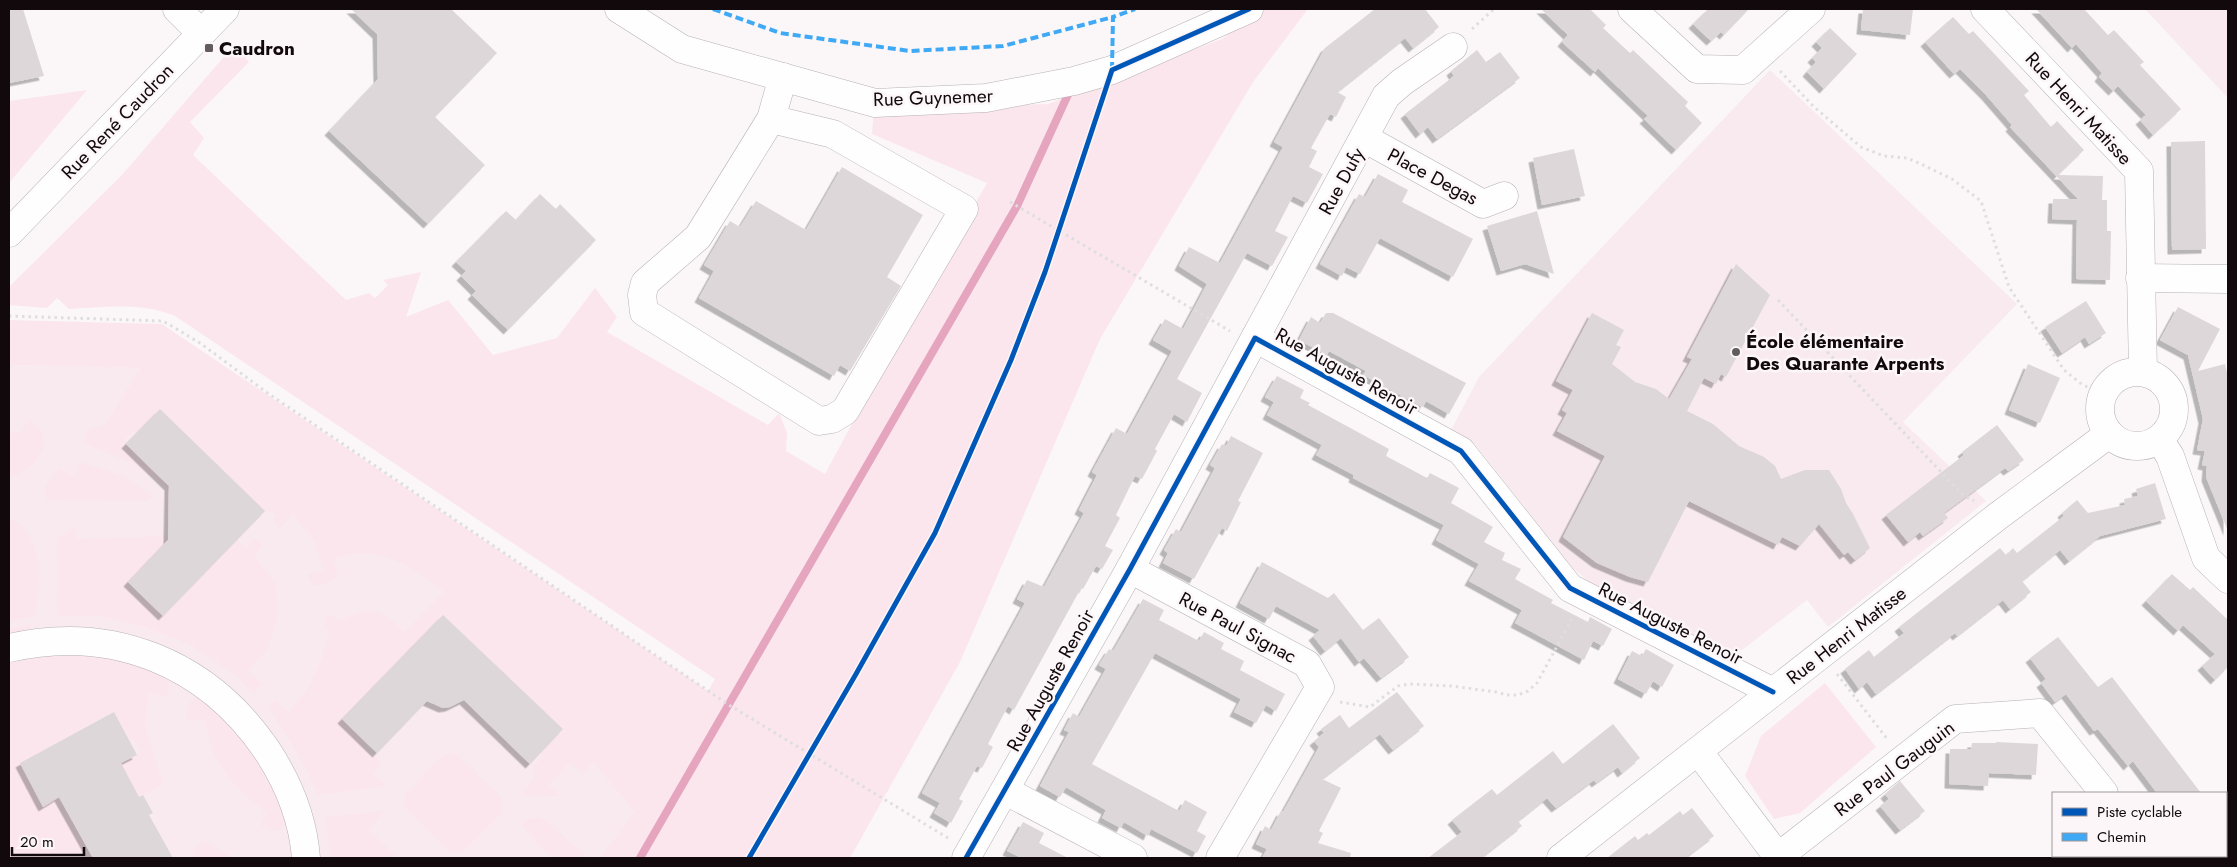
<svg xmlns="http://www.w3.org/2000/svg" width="2237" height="867" viewBox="0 0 2237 867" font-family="Jost,sans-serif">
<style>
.built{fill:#f8eaef}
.green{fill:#fbe6ed}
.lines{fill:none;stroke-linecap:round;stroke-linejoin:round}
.stream{stroke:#e6a5be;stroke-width:8}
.building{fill:#ddd7d9;filter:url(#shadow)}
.minor-casing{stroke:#b7b1b3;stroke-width:29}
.path{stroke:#dfdede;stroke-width:3;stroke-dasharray:2.5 4;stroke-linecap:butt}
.minor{stroke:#fefefe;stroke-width:28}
.quiet{stroke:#3fa9f5;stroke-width:4;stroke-dasharray:8 4;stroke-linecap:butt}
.cycleway-casing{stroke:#fcf6f8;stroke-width:8}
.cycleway{stroke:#0057b8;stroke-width:5}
.poi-dot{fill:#635c5f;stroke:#fcf6f8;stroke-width:2}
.labels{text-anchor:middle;stroke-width:5;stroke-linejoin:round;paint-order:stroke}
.poi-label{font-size:19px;font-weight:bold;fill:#11090c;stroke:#fcf6f8;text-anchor:start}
.street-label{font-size:19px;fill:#11090c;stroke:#fcf6f8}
</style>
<defs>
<filter id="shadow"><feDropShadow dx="-4.5" dy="4.5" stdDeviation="0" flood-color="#0004"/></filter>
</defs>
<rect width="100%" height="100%" fill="#fbf7f9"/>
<!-- built -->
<g class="built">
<polygon points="2145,9 2228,9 2228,98"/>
<polygon points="1770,70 2017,304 1903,422 1986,501 1828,627 1807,600 1742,650 1736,651 1721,650 1588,581 1572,567 1475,444 1451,430 1479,377"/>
<polygon points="9,365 157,368 683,739 614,858 9,858"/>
</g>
<!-- green -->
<g class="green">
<path d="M1263 9H1308L1253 82 1100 339 960 662 850 858H600L635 812 593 761 583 773 569 763 549 785 559 796 521 795 535 778 533 767 542 757 540 754 563 729 443 615 342 719 366 743 364 746 381 763 372 774 386 786 318 795 305 766 269 707 275 700 289 712 309 687 321 660 330 632 324 621 329 615 341 620C374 605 379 609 405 632L444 592C418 572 393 553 360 553 351 553 341 557 333 559L338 577 322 585H313L307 575 324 570 314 541 293 514 280 527 273 520 277 514 265 511 160 409 136 433 133 431 123 441 180 496 134 464 84 443 87 430 105 424 141 368 9 365V320L162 324 708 691 715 679 175 316C143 302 103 307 69 309L57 298 47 308 9 305V287L122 175 234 45 249 62 190 122 204 138 193 155 346 300 369 293 375 298 388 285 383 280 421 272 406 317 448 300 493 355 557 338 595 288 617 317 607 332 768 425 779 413 787 433 786 451 825 474 887 359 987 183 872 134 874 109 1048 104 1222 39Z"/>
<polygon points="87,90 9,183 9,101"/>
<path d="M29 420C61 441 36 468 9 478V432L21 433Z"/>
<polygon points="80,462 124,476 153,497 145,501 48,500 44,489 59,468 76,477"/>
<path d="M9 518C45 534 41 583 35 616L9 621Z"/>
<path d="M75 526 77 539 172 536 126 585 136 595 139 592 163 616 237 540 246 548 254 538 263 545 254 555 276 584 278 618 267 649 248 671 262 684 254 693 229 670 191 645 145 627 97 615 60 617C54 601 58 594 59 578 59 564 55 552 58 538Z"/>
<polygon points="34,624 25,633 9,638 9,629"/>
<polygon points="87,650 158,670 168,681 169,691 166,697 149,693 145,726 163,784 139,797 121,763 141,752 134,739 130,741 114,712 20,763 43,806 59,797 93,858 9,858 9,658"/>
<polygon points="1825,683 1876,747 1800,813 1774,819 1745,776 1761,736"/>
<path d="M195 697H202L210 701 266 764 288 818C282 834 274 834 261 825L267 813C230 784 213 766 205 719L187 721 188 705Z"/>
<polygon points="455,753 502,798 502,813 464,851 450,852 404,806 405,795 443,755"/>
<polygon points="384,811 368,830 395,855 390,858 331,858 325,817"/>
<polygon points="538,817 548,822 588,858 550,858 551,857 521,825 526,820"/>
<polygon points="203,840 233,858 194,858 191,853"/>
</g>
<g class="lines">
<!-- stream -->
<polyline class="stream" points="640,858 1017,206 1071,88"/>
</g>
<!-- building -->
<g class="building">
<polygon points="9,9 23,9 44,76 9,83"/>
<polygon points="351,9 451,9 497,53 435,117 485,165 428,224 329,131 378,79 377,34"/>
<polygon points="1375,9 1425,9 1439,27 1413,48 1405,38 1337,92 1346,97 1336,117 1330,114 1311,148 1317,151 1309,167 1323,174 1307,203 1293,196 1275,231 1288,237 1272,266 1247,253 1177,379 1202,393 1187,422 1174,414 1155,449 1157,451 1142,479 1135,476 1116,515 1120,518 1105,546 1113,550 1102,569 1096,566 1083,589 1081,588 1014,710 1008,706 988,744 993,747 982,768 977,766 959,799 963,801 951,823 934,813 940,803 922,793 1025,603 1017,599 1027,580 1044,587 1084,513 1079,510 1097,475 1092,472 1116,428 1127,434 1172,351 1153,340 1165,319 1183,329 1207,284 1179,266 1189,247 1220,263 1283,147 1274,142 1325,48"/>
<polygon points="1541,9 1590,9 1606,25 1603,28 1630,53 1633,50 1688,102 1685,106 1702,123 1676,150 1644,119 1648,116 1598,68 1595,72 1562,42 1568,35"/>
<polygon points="1708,9 1749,9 1724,35 1721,32 1711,41 1693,24"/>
<polygon points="1863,9 1913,9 1910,35 1861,30"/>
<polygon points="2036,9 2084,9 2108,35 2114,30 2144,62 2140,65 2181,109 2153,135 2140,120 2146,115 2118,86 2113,91 2099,77 2102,73 2076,44 2072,48"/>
<polygon points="1953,17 1969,34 1973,31 2029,91 2024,95 2051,127 2057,121 2084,150 2058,175 2103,176 2102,200 2107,200 2107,231 2111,231 2110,280 2076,279 2077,220 2052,219 2053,199 2078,199 2010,127 2012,125 1986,95 1960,69 1954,74 1925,42"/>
<polygon points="1830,28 1857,54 1824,89 1807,72 1816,62 1812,58 1822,48 1816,42"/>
<polygon points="1477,50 1486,62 1500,52 1520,78 1437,139 1428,127 1420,134 1405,114 1454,76 1451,71"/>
<polygon points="2205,141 2206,249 2172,250 2171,142"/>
<polygon points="1574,149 1585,196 1542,205 1533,158"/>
<polygon points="842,167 923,215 887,277 901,286 850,371 840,365 834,376 699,298 714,271 704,265 730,221 740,227 756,201 806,230"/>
<polygon points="1378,174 1408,190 1402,202 1473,239 1453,277 1380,238 1360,274 1346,267 1342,276 1320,264 1359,194 1365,197"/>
<polygon points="540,194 556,209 560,204 596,240 508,330 472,295 476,291 461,276 466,271 456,262 506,211 516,220"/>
<polygon points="1537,211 1554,274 1525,264 1501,271 1487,226"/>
<polygon points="1736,264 1770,295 1726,377 1721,374 1716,384 1704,378 1687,411 1713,424 1739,446 1764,457 1775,466 1781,479 1805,470 1829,470 1841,489 1846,503 1853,514 1870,548 1855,560 1848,552 1844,555 1819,524 1800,546 1782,537 1778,545 1689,501 1648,582 1630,577 1597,563 1563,537 1605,456 1557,431 1567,413 1562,410 1573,390 1556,381 1592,313 1624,330 1616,345 1621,347 1612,364 1635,382 1656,389 1669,399 1692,359 1687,357"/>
<polygon points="2086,301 2106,333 2089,344 2085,337 2062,353 2045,327"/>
<polygon points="2178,307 2220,329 2198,371 2225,364 2228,377 2228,531 2206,477 2207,466 2202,465 2205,451 2197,450 2203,419 2188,355 2160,340"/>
<polygon points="1326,313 1333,313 1466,383 1449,414 1426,401 1423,407 1363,375 1366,371 1329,351 1327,355 1299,340 1311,317 1320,323"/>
<polygon points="2028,364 2060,378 2040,423 2009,410"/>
<polygon points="1277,376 1304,390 1300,398 1310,403 1308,405 1389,449 1386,456 1427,478 1430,473 1459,488 1451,503 1493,527 1484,542 1505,553 1502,560 1521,569 1515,579 1553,600 1551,603 1588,622 1590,617 1612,629 1603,646 1593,641 1584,660 1515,623 1522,610 1469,581 1479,564 1436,540 1444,525 1353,478 1354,475 1316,455 1322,445 1267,415 1274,402 1265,397"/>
<polygon points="160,409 265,511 163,616 128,582 168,540 169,486 126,444"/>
<polygon points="1997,425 2024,460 2008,471 2005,468 1944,513 1948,518 1923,536 1920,532 1908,542 1886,515 1964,455 1962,452"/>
<polygon points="1231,436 1263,453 1238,501 1241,502 1227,531 1222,528 1194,579 1163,563 1168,553 1164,550 1176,529 1181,532 1215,468 1210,465 1222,444 1226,446"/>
<polygon points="2155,483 2166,519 2100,536 2069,561 2060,550 2022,581 2031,592 2010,609 2003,600 1957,636 1955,633 1876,694 1867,682 1859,689 1845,669 1869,650 1874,657 1904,633 1899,627 2000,548 2006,555 2013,548 2017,553 2064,516 2062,513 2077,500 2088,513 2125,505 2124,499 2138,496 2136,489"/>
<polygon points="1262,562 1328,598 1334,593 1363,630 1379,618 1409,657 1381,678 1364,658 1359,662 1341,638 1325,651 1313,636 1320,630 1276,606 1269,619 1240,603"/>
<polygon points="2172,574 2190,590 2193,587 2228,620 2228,667 2215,680 2202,666 2215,654 2183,625 2178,631 2146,601"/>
<polygon points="1143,599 1164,610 1159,620 1199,641 1204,632 1224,643 1221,649 1244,661 1240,670 1285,694 1276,711 1266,705 1256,723 1234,712 1241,699 1155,653 1092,764 1179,811 1185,800 1207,812 1197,831 1206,836 1197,853 1151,829 1148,836 1124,822 1121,828 1102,818 1106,810 1066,787 1060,797 1040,786 1069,732 1064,730 1073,713 1079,717 1106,669 1099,665 1109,649 1113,651"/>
<polygon points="443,615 563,729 530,764 464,700 450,707 443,708 427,701 377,753 342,719"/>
<polygon points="2058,637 2098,687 2112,677 2201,793 2157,793 2133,761 2128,766 2098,729 2094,731 2066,694 2055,702 2041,683 2046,679 2030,658"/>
<polygon points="1646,649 1674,665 1662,687 1653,681 1646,694 1618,679 1632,651 1642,656"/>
<polygon points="1397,692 1424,726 1393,750 1380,734 1322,779 1341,788 1319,831 1323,833 1318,843 1351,853 1350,858 1262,858 1267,849 1256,844 1265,826 1271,830 1281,811 1283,812 1319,747 1314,741 1324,733 1321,729 1340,715 1349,728"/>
<polygon points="114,712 137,755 121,763 139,797 143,795 153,813 149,815 173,858 93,858 59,797 43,807 20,763"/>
<polygon points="1613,724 1640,758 1622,773 1618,767 1596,783 1594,780 1556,808 1547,798 1518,821 1522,826 1481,858 1428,858 1462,832 1452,820 1492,789 1497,795 1553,751 1563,764"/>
<polygon points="1996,742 2038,744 2036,775 1989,773 1988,786 1949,784 1950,749 1971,749 1972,743 1996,743"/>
<polygon points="1900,781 1925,811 1900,830 1880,806 1889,799 1885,794"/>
<polygon points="1692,808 1714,836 1685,858 1607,858 1635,836 1638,840 1647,833 1649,835 1680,811 1683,815"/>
<polygon points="1023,822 1044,833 1039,843 1068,858 1022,858 1007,851"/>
</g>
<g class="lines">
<!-- minor casing -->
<g class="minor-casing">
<g id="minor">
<polyline points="177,9 201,33"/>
<polyline points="619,9 682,49 875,103 986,98 1074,81 1112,70 1249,9"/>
<polyline points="1632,9 1697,69 1743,70 1811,9"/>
<polyline points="1985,9 2139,171 2143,372"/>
<polyline points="771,119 833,134 964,209 845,411 832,419 819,421 644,312 642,295 645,283 698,237 771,119 783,77"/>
<polyline points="1364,138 1483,204 1504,196"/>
<polyline points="9,233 225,9"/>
<polyline points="2140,278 2228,279"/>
<polyline points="1255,338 1386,96 1402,82 1453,47"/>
<circle cx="2137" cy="409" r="37"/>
<polyline points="2159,439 2170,456 2206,558 2228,579"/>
<polyline points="1130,569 1307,664 1320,687 1220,858"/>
<path d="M9 648C112 624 207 663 266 749 288 782 303 819 306 858"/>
<polyline points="1698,751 1779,858"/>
<polyline points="1006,791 1133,858"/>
<polyline points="2153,856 2155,858"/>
<polyline points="1778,857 1955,719 2040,713 2104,793"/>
<polyline points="966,858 1130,569 1255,338 1461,451 1570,588 1773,692"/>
<polyline points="1561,858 1998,516 2109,434"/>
</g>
</g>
<!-- path -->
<g class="path">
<polyline points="1472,29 1494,9"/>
<polyline points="1780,71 1814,107 1861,147 1884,156 1907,158 1921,164 1952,179 1981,201 2009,287 2064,370 2080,383 2102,395"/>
<polyline points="1010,202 1230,331"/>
<polyline points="1778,300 1962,494 1974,501"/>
<polyline points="9,316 163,321 200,343 269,394 729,705 948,838"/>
<polyline points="1837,674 1888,740"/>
<polyline points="1340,702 1370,707 1398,686 1409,684 1452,686 1496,692 1507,695 1518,695 1528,691 1537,683 1573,617"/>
<polyline points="749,858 856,674 935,533 1011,360 1045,272 1102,100"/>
</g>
<!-- minor -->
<use href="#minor" class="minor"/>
<!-- quiet -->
<g class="quiet">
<polyline points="713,9 780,33 910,51 1003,46 1113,17"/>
<polyline points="1112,70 1113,17 1135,9"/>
</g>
<!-- cycleway casing -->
<g class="cycleway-casing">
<g id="cycleway">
<polyline points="749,858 856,674 935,533 1011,360 1045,272 1112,70 1249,9"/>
<polyline points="966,858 1130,569 1255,338 1461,451 1570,588 1773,692"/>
</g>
</g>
<!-- cycleway -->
<use href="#cycleway" class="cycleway"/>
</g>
<!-- markers -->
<g class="poi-dot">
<rect x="204" y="43" width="10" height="10" rx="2.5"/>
<circle cx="1736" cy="352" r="5"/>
</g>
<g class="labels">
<!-- poi labels -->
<g class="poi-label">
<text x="219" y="55">Caudron</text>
<text x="1746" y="348">École élémentaire<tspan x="1746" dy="22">Des Quarante Arpents</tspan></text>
</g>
<!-- street labels -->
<g class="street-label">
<text transform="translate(933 97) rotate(-2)" y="7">Rue Guynemer</text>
<text transform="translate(2079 108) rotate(47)" y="7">Rue Henri Matisse</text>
<text transform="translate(117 121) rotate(-46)" y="7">Rue René Caudron</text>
<text transform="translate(1433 176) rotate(28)" y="7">Place Degas</text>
<text transform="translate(1341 181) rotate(-61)" y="7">Rue Dufy</text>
<text transform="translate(1347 371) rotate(29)" y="7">Rue Auguste Renoir</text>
<text transform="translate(1671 623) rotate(27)" y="7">Rue Auguste Renoir</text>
<text transform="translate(1238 627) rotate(28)" y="7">Rue Paul Signac</text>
<text transform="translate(1846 635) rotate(-38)" y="7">Rue Henri Matisse</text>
<text transform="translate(1050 680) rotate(-61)" y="7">Rue Auguste Renoir</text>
<text transform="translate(1894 768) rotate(-37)" y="7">Rue Paul Gauguin</text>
</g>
</g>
<!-- border -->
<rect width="2237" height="867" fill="none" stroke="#11090c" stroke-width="20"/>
<!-- legend -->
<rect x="2052" y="792" width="175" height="65" fill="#fcf6f8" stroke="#9e979a"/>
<rect x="2062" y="808" width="25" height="8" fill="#0057b8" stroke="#9e979a"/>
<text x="2097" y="817" font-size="15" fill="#11090c">Piste cyclable</text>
<rect x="2062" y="833" width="25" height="8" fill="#3fa9f5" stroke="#9e979a"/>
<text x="2097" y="842" font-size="15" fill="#11090c">Chemin</text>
<!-- scale -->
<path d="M12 847v8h72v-8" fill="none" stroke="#11090c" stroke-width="2.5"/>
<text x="20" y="847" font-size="15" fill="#11090c" stroke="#fcf6f8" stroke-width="4" paint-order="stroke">20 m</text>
</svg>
